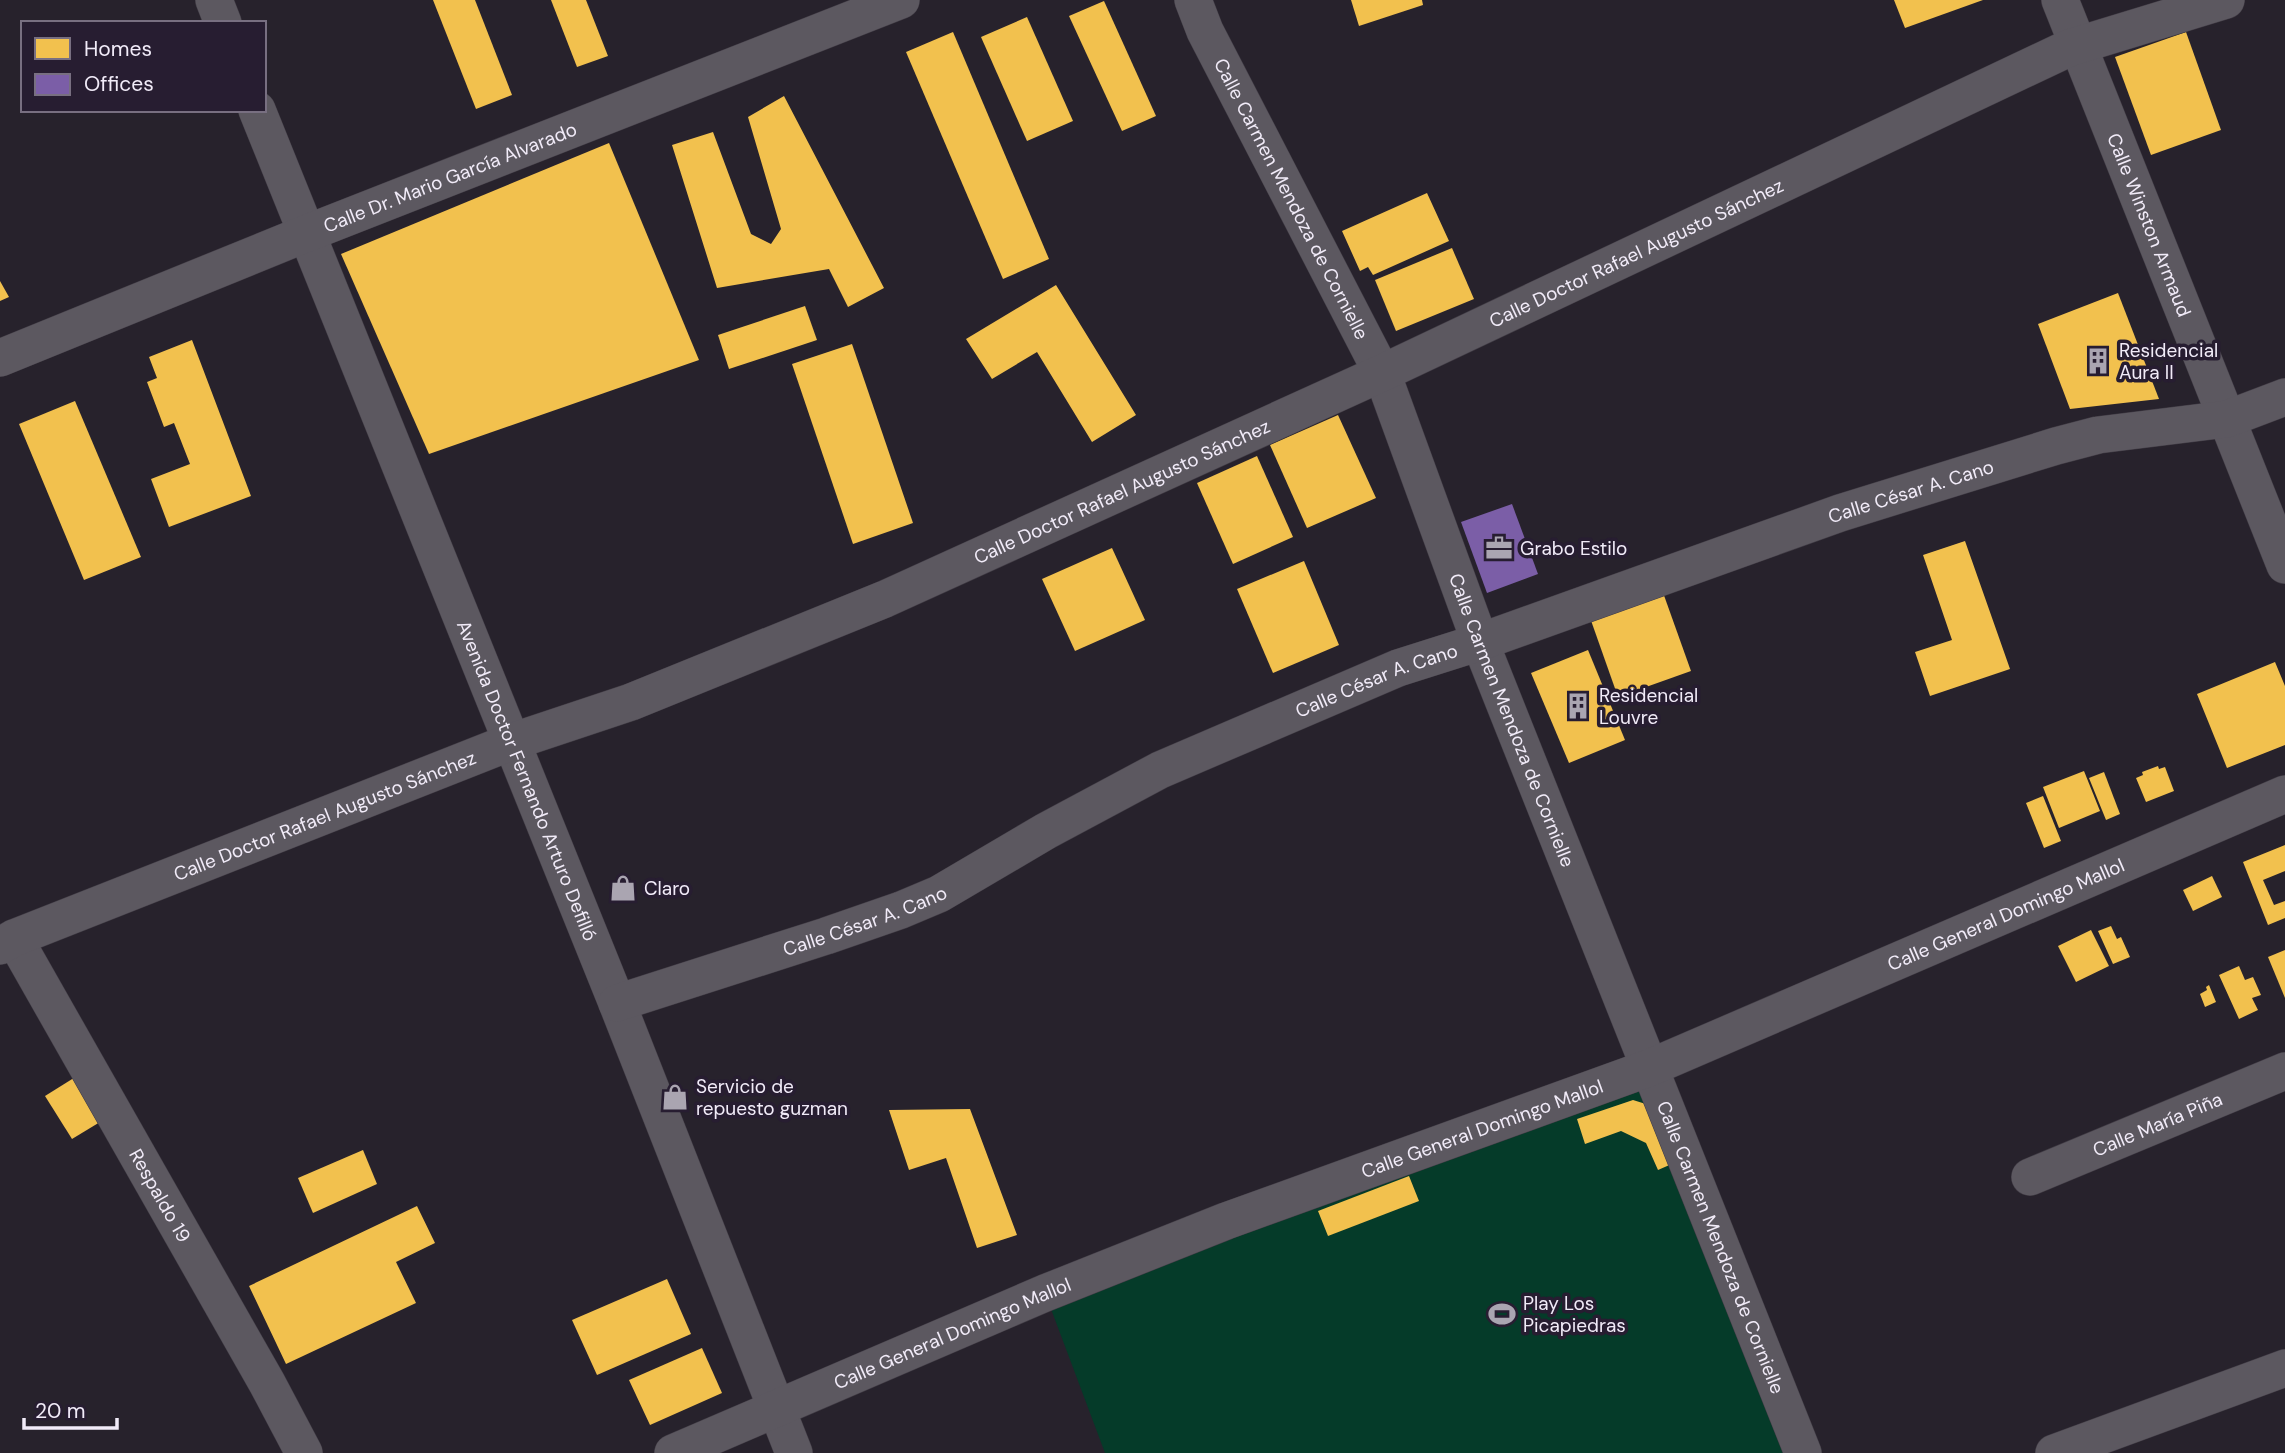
<svg xmlns="http://www.w3.org/2000/svg" width="2285" height="1453" viewBox="0 0 2285 1453" font-family="'DM Sans',sans-serif">
<style>
.green{fill:#053b29}
.homes{fill:#f2c14e}
.offices{fill:#7b5ea7}
.lines{fill:none;stroke-linecap:round;stroke-linejoin:round}
.minor-casing{stroke:#413c45;stroke-width:38}
.minor{stroke:#5c5860;stroke-width:37}
.labels{text-anchor:middle;stroke-width:7;stroke-linejoin:round;paint-order:stroke}
.street-label{font-size:19px;fill:#f1ebf8;stroke:#271d31}
.poi-label{font-size:19px;fill:#f1ebf8;stroke:#271d31;text-anchor:start}
</style>
<rect width="100%" height="100%" fill="#27222c"/>
<!-- green -->
<polygon class="green" points="1649,1068 1803,1453 1105,1453 1045,1293"/>
<!-- homes -->
<g class="homes">
<polygon points="433,0 475,0 512,95 476,109"/>
<polygon points="551,0 586,0 608,56 577,67"/>
<polygon points="1351,0 1422,0 1423,5 1359,26"/>
<polygon points="1894,0 1983,0 1905,28"/>
<polygon points="1104,1 1156,116 1122,131 1069,16"/>
<polygon points="1027,17 1073,121 1027,141 981,37"/>
<polygon points="953,32 1049,259 1003,279 906,52"/>
<polygon points="2186,32 2221,130 2151,155 2115,57"/>
<polygon points="784,96 884,288 848,307 829,269 717,288 672,145 713,132 751,234 771,244 781,229 748,117"/>
<polygon points="609,143 699,360 429,454 341,254"/>
<polygon points="1427,193 1449,241 1373,275 1368,267 1360,271 1342,231"/>
<polygon points="1452,248 1474,299 1396,331 1375,280"/>
<polygon points="0,281 9,297 0,301"/>
<polygon points="1056,285 1136,415 1092,442 1037,352 992,379 966,339"/>
<polygon points="2118,293 2159,399 2070,409 2038,324"/>
<polygon points="805,306 817,340 729,369 718,335"/>
<polygon points="192,340 251,496 169,527 151,479 190,464 174,423 164,427 147,382 157,378 149,357"/>
<polygon points="852,344 913,523 853,544 792,364"/>
<polygon points="75,401 141,557 84,580 19,424"/>
<polygon points="1338,415 1376,498 1307,528 1270,445"/>
<polygon points="1257,456 1293,537 1233,564 1197,483"/>
<polygon points="1965,541 2010,669 1930,696 1915,652 1952,640 1923,555"/>
<polygon points="1112,548 1145,620 1075,651 1042,579"/>
<polygon points="1304,561 1339,645 1273,673 1237,589"/>
<polygon points="1661,587 1691,671 1618,697 1588,612"/>
<polygon points="1588,650 1625,740 1569,763 1531,673"/>
<polygon points="2275,662 2285,686 2285,745 2227,768 2197,694"/>
<polygon points="2158,766 2159,769 2165,767 2174,791 2146,802 2136,778 2143,775 2142,772"/>
<polygon points="2084,771 2100,811 2059,828 2043,787"/>
<polygon points="2104,772 2120,814 2106,820 2089,778"/>
<polygon points="2043,796 2061,841 2044,848 2026,803"/>
<polygon points="2285,845 2285,871 2263,880 2274,905 2285,901 2285,918 2268,925 2243,862"/>
<polygon points="2212,876 2222,897 2193,911 2183,890"/>
<polygon points="2111,926 2117,939 2121,937 2130,957 2113,964 2098,931"/>
<polygon points="2091,930 2109,966 2076,982 2058,946"/>
<polygon points="2285,950 2285,998 2268,957"/>
<polygon points="2239,966 2245,980 2253,977 2261,995 2252,998 2258,1010 2239,1019 2219,975"/>
<polygon points="2209,985 2216,1002 2205,1007 2200,994 2207,990 2206,987"/>
<polygon points="77,1076 105,1119 72,1139 45,1096"/>
<polygon points="1633,1100 1649,1105 1674,1163 1658,1170 1646,1143 1621,1131 1585,1144 1577,1119"/>
<polygon points="970,1109 1017,1235 977,1248 946,1158 909,1170 889,1110"/>
<polygon points="363,1150 377,1184 313,1213 298,1178"/>
<polygon points="1409,1176 1419,1201 1328,1236 1318,1211"/>
<polygon points="417,1206 435,1243 396,1262 416,1303 286,1364 249,1286"/>
<polygon points="667,1279 691,1334 597,1375 572,1320"/>
<polygon points="702,1348 722,1393 650,1425 629,1380"/>
</g>
<!-- offices -->
<polygon class="offices" points="1512,504 1538,574 1487,593 1461,522"/>
<g class="lines">
<!-- minor casing -->
<g class="minor-casing">
<g id="minor">
<polyline points="214,0 223,23"/>
<path id="s1" d="M1193 0 1205 31 1382 373 1480 642 1803 1453"/>
<path id="s2" d="M2060 0 2285 565"/>
<path id="s3" d="M257 110 617 1003 794 1453"/>
<path id="s4" d="M0 358 305 234 901 0"/>
<path id="s5" d="M14 938 267 1383 304 1453"/>
<path id="s6" d="M0 946 14 938 511 742 631 702 885 599 1382 373 2069 48 2226 0"/>
<path id="s7" d="M617 1003 826 936 901 910 939 894 1046 831 1160 770 1398 668 1480 642 1840 513 2056 446 2098 435 2227 419 2285 397"/>
<path id="s8" d="M2030 1177 2285 1071"/>
<path id="s9" d="M673 1453 1045 1293 1226 1221 1649 1068 2285 794"/>
<polyline points="2054,1453 2285,1368"/>
</g>
</g>
<!-- minor -->
<use href="#minor" class="minor"/>
</g>
<!-- icons -->
<defs>
<g id="building-bare" transform="scale(2.1)"><path d="M-4-6H4V6H1V3H-1V6H-4ZM-2.5-4.3h1.7v1.8h-1.7ZM.8-4.3h1.7v1.8H.8ZM-2.5-1h1.7V.8h-1.7ZM.8-1h1.7V.8H.8Z" fill="#aaa5b1" stroke="#271d31" stroke-width="2.5" paint-order="stroke"/></g>
<g id="office-bare" transform="scale(2.1)"><path d="M-6-3h4V-5.5h4V-3h4V5H-6ZM-1-4.5V-3h2v-1.5ZM-6 0V1H6V0Z" fill="#aaa5b1" stroke="#271d31" stroke-width="2.5" paint-order="stroke"/></g>
<g id="shop-bare" transform="scale(2.1)"><path d="M-5-2.5h2.3a2.7 3.5 0 0 1 5.4 0H5L5.5 6h-11ZM-1.5-2.5h3a1.5 2.3 0 0 0-3 0Z" fill="#aaa5b1" stroke="#271d31" stroke-width="2.5" paint-order="stroke"/></g>
<g id="stadium-bare" transform="scale(2.1)"><path d="M0-5a6.5 5 0 1 0 0 10a6.5 5 0 1 0 0-10ZM-3.5-1.8h7v3.6h-7Z" fill="#aaa5b1" stroke="#271d31" stroke-width="2.5" paint-order="stroke"/></g>
</defs>
<g fill-rule="evenodd">
<use href="#building-bare" x="2098" y="361"/>
<use href="#office-bare" x="1499" y="548"/>
<use href="#building-bare" x="1578" y="706"/>
<use href="#shop-bare" x="623" y="888"/>
<use href="#shop-bare" x="675" y="1097"/>
<use href="#stadium-bare" x="1502" y="1314"/>
</g>
<g class="labels">
<!-- street labels -->
<g class="street-label">
<text dy="7" stroke="none"><textPath href="#s4" startOffset="485">Calle Dr. Mario García Alvarado</textPath></text>
<text dy="7" stroke="none"><textPath href="#s1" startOffset="222">Calle Carmen Mendoza de Cornielle</textPath></text>
<text dy="7" stroke="none"><textPath href="#s2" startOffset="242">Calle Winston Armaud</textPath></text>
<text dy="7" stroke="none"><textPath href="#s6" startOffset="1778">Calle Doctor Rafael Augusto Sánchez</textPath></text>
<text dy="7" stroke="none"><textPath href="#s7" startOffset="1395">Calle César A. Cano</textPath></text>
<text dy="7" stroke="none"><textPath href="#s6" startOffset="1211">Calle Doctor Rafael Augusto Sánchez</textPath></text>
<text dy="7" stroke="none"><textPath href="#s7" startOffset="828">Calle César A. Cano</textPath></text>
<text dy="7" stroke="none"><textPath href="#s1" startOffset="789">Calle Carmen Mendoza de Cornielle</textPath></text>
<text dy="7" stroke="none"><textPath href="#s3" startOffset="723">Avenida Doctor Fernando Arturo Defilló</textPath></text>
<text dy="7" stroke="none"><textPath href="#s6" startOffset="350">Calle Doctor Rafael Augusto Sánchez</textPath></text>
<text dy="7" stroke="none"><textPath href="#s9" startOffset="1438">Calle General Domingo Mallol</textPath></text>
<text dy="7" stroke="none"><textPath href="#s7" startOffset="261">Calle César A. Cano</textPath></text>
<text dy="7" stroke="none"><textPath href="#s8" startOffset="138">Calle María Piña</textPath></text>
<text dy="7" stroke="none"><textPath href="#s9" startOffset="872">Calle General Domingo Mallol</textPath></text>
<text dy="7" stroke="none"><textPath href="#s5" startOffset="296">Respaldo 19</textPath></text>
<text dy="7" stroke="none"><textPath href="#s1" startOffset="1356">Calle Carmen Mendoza de Cornielle</textPath></text>
<text dy="7" stroke="none"><textPath href="#s9" startOffset="304">Calle General Domingo Mallol</textPath></text>
</g>
<!-- poi labels -->
<g class="poi-label">
<text x="2119" y="357">Residencial<tspan x="2119" dy="22">Aura II</tspan></text>
<text x="1520" y="555">Grabo Estilo</text>
<text x="1599" y="702">Residencial<tspan x="1599" dy="22">Louvre</tspan></text>
<text x="644" y="895">Claro</text>
<text x="696" y="1093">Servicio de<tspan x="696" dy="22">repuesto guzman</tspan></text>
<text x="1523" y="1310">Play Los<tspan x="1523" dy="22">Picapiedras</tspan></text>
</g>
</g>
<!-- legend -->
<rect x="21" y="21" width="245" height="91" fill="#271d31" stroke="#786f81" stroke-width="2"/>
<rect x="35" y="38" width="35" height="21" fill="#f2c14e" stroke="#786f81" stroke-width="2"/>
<text x="84" y="56" font-size="21" fill="#f1ebf8">Homes</text>
<rect x="35" y="74" width="35" height="21" fill="#7b5ea7" stroke="#786f81" stroke-width="2"/>
<text x="84" y="91" font-size="21" fill="#f1ebf8">Offices</text>
<!-- scale -->
<path d="M24 1418v10h93v-10" fill="none" stroke="#f1ebf8" stroke-width="3.5"/>
<text x="35" y="1418" font-size="21" fill="#f1ebf8" stroke="#271d31" stroke-width="5" paint-order="stroke">20 m</text>
</svg>
